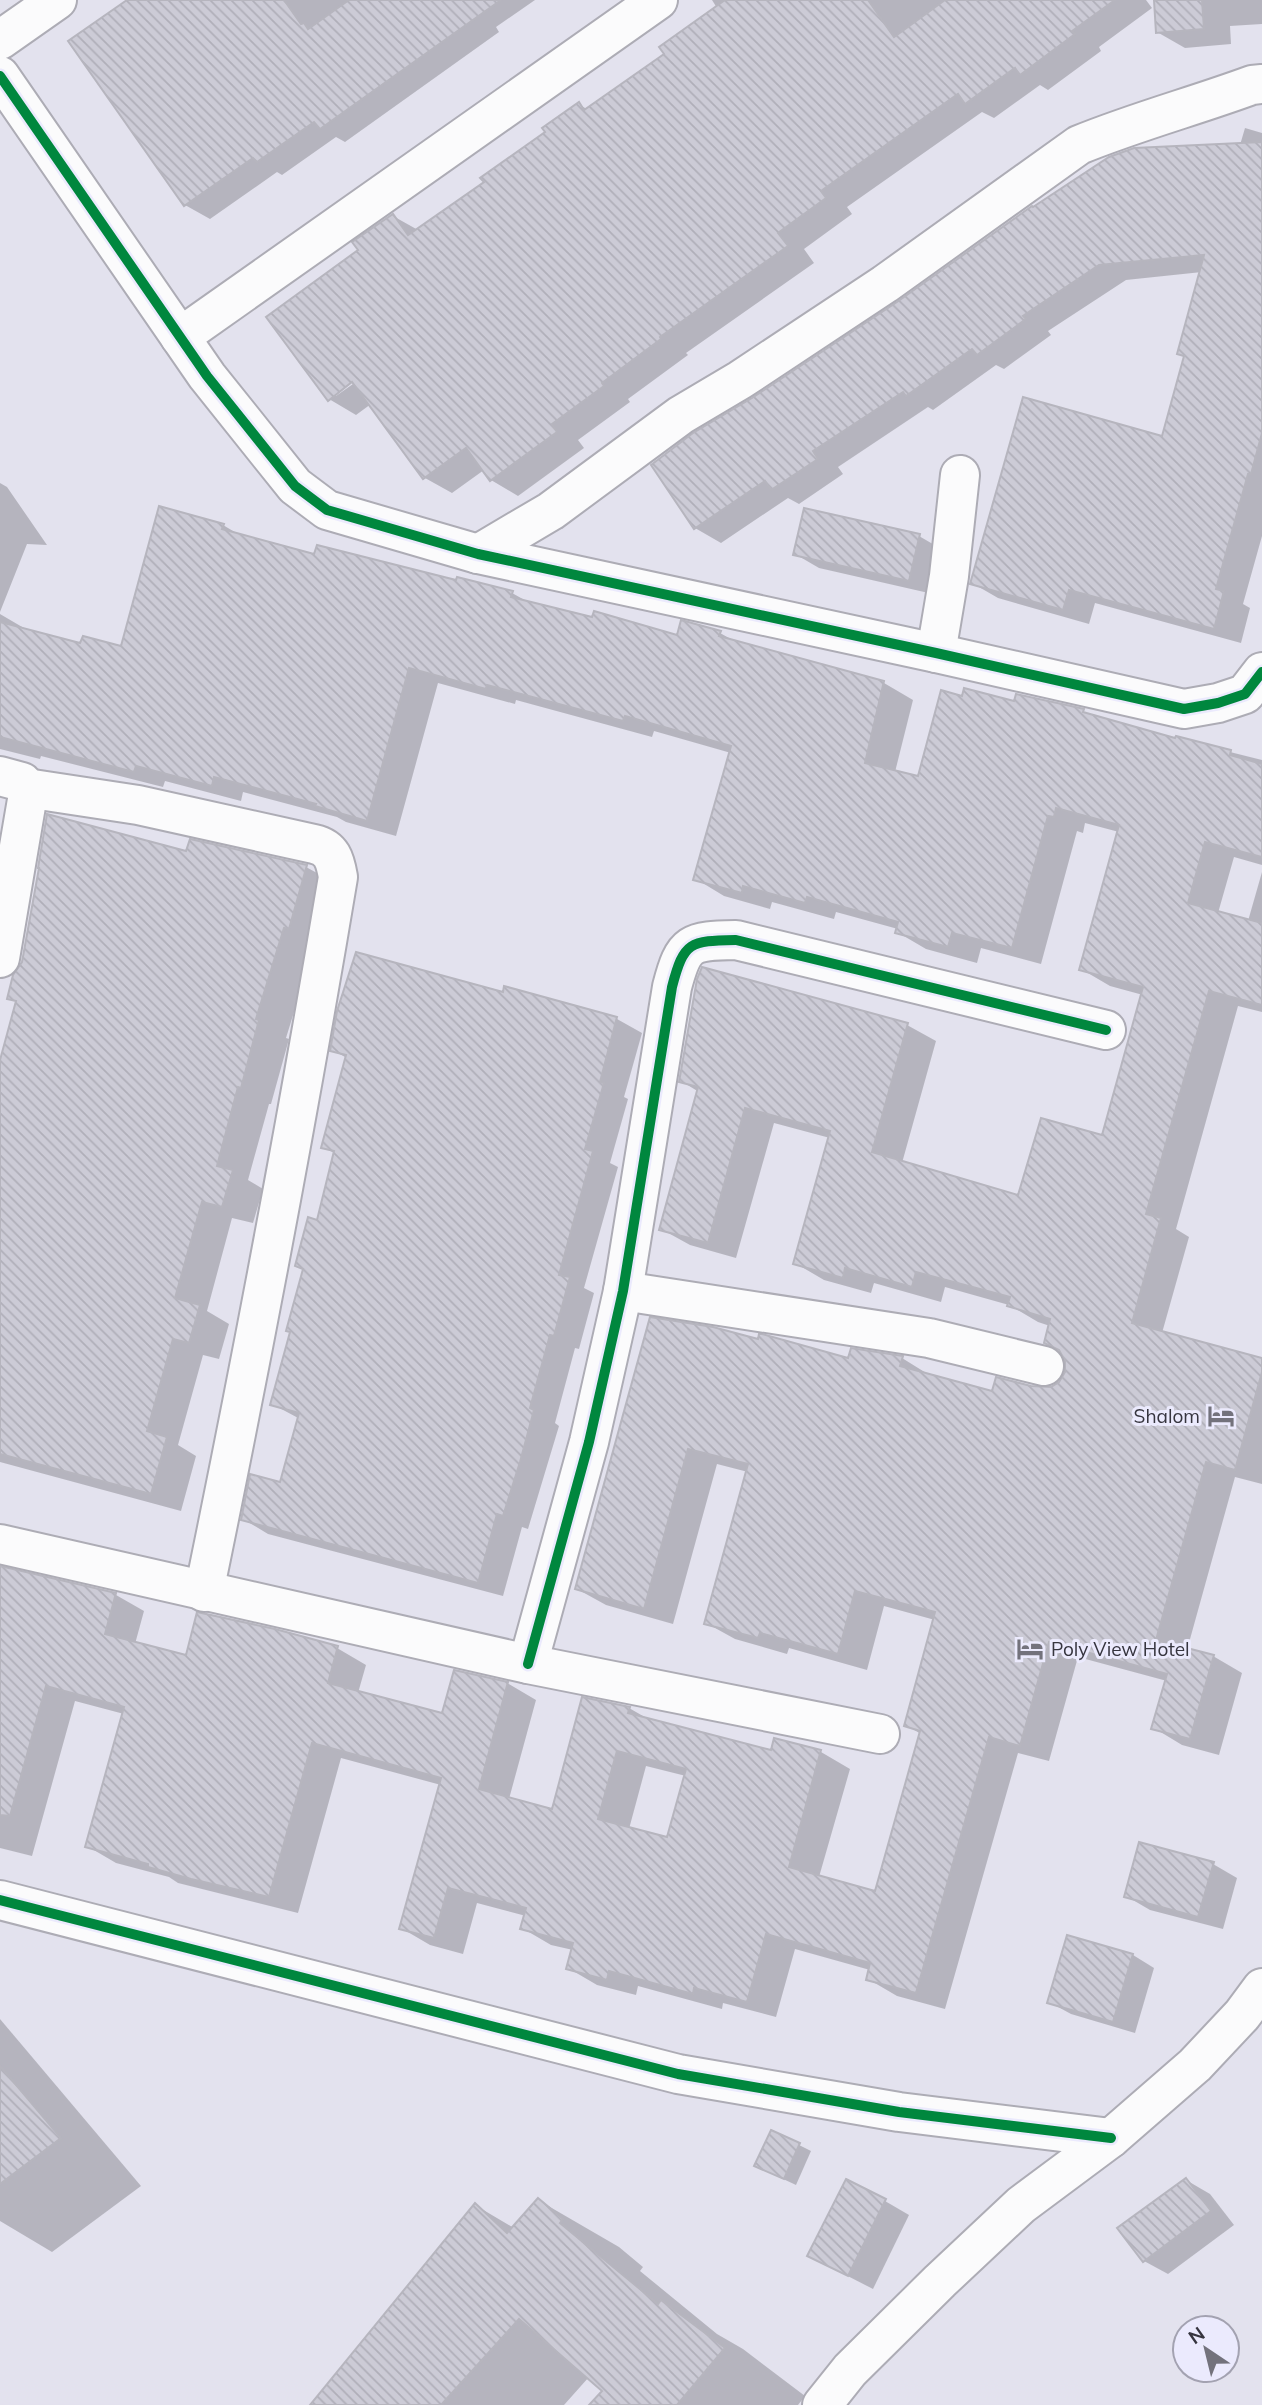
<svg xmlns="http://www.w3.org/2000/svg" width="1262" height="2405" viewBox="0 0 1262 2405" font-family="Mulish,sans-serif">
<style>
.shadow{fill:#0003;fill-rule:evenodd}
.building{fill:url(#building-back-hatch);stroke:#b6b5be;stroke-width:2;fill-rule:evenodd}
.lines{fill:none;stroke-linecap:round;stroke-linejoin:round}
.minor-casing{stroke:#adacb5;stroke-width:42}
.minor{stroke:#fbfbfc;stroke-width:38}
.cycleway-casing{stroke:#ebeafd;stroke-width:15}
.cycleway{stroke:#00873e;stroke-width:10}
.labels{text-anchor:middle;stroke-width:6;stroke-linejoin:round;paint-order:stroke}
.poi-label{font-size:19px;fill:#36353f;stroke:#ebeafd;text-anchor:end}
</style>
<defs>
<pattern id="building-back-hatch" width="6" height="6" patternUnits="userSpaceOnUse" patternTransform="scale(1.75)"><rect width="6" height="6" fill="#cccbd6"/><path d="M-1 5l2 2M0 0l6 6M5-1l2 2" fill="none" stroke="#b0afb9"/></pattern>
</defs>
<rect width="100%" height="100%" fill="#e3e2ee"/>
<!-- shadow -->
<g class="shadow">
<polygon points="128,0 535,0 496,27 499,32 345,142 336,137 282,175 277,172 210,219 185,205"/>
<path d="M712 0H1146L1152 8 1099 47 1101 51 1048 90 1040 85 994 118 982 112 847 207 852 214 804 249 814 263 686 353 688 355 628 399 630 402 578 440 584 448 518 496 491 480 484 470 452 493 425 478 371 404 356 415 329 399 360 250 393 216 418 230 486 183 579 104 588 110 667 55 717 8ZM358 376 360 379 336 396V392Z"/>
<polygon points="1155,0 1262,0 1262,24 1230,26 1231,44 1185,48 1157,32"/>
<polygon points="1245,128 1262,133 1262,536 1243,604 1250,608 1241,643 1095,603 1089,624 998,598 972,583 1164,438 1186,357 1202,272 1126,280 1048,331 1051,335 1004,369 996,365 933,410 928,407 838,467 843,474 799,504 788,498 721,543 695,528 1240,145"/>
<polygon points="0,483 7,487 47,545 27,544 0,612"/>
<path d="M223 525 243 537 316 556 512 593 530 603 678 637 720 633 738 643 884 683 913 700 895 772 919 778 963 698 1083 711 1094 718 1262 760V865L1234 857 1218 913 1248 921 1262 872V1012L1238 1006 1176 1229 1189 1237 1162 1333 1262 1360V1484L1235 1477 1187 1650 1213 1656 1242 1673 1219 1755 1182 1745 1154 1728 1167 1681 1078 1657 1049 1761 1018 1753 945 2009 897 1996 868 1979 870 1970 795 1949 776 2017 723 2003 722 2009 638 1986 636 1995 597 1985 568 1968 573 1950 551 1945 522 1928 526 1916 477 1903 463 1954 430 1945 401 1928 441 1785 341 1758 298 1913 178 1883 169 1877 116 1863 87 1846 124 1714 75 1701 32 1856 0 1848V1585L5 1569 116 1595 144 1611 135 1644 187 1658 337 1648 366 1665 358 1693 443 1716 507 1683 536 1700 509 1799 553 1811 629 1708 650 1720 772 1752 775 1740 821 1752 850 1769 819 1877 877 1893 921 1734 906 1725 935 1620 884 1606 867 1670 789 1648 787 1654 735 1639 706 1623 748 1472 717 1464 673 1624 606 1605 577 1589 652 1319 850 1361 902 1358 931 1376 994 1393 1031 1388H1051L1061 1383 1067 1372V1360L1062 1352 1046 1343 1050 1326 1038 1322 1009 1305 945 1287 941 1302 874 1283 871 1293 824 1280 795 1263 830 1138 774 1123 736 1258 690 1245 661 1229 699 1092 681 1081 907 1025 936 1041 902 1163 1020 1197 1103 1138 1143 995 1110 986 1081 969 1119 832 1085 823 1083 833 1077 831 1041 964 981 948 977 963 926 949 897 932 898 929 836 912 834 919 772 902 770 909 724 896 696 879 731 753 654 731 652 737 516 700 515 704 438 683 396 836 346 822 337 817 243 792 241 801 165 781 163 787 41 756 40 759 0 749V614L29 631 82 645 122 648ZM646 1766 686 1776 669 1839 629 1829Z"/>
<polygon points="919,536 943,550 933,594 819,568 795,554"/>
<polygon points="187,853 306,867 337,884 315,944 286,1038 289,1039 271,1104 269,1104 248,1180 263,1189 253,1223 232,1218 207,1311 229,1324 219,1359 203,1355 178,1445 196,1456 181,1511 0,1462 0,1067 18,1003 9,998"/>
<polygon points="505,988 617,1019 642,1033 624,1097 628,1099 610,1163 618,1167 584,1288 594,1293 579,1349 575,1348 555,1423 559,1426 528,1529 522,1527 503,1596 268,1534 243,1519 281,1484 300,1419 272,1404 292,1332 305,1270 297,1266 318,1222 336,1154 323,1147 347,1058 332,1050 504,994"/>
<polygon points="1213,1864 1237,1878 1223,1929 1150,1910 1126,1896"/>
<polygon points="1133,1955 1154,1968 1135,2033 1071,2014 1049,2002"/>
<polygon points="0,2019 141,2186 52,2252 0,2221"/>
<polygon points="799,2145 811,2151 796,2185 768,2172"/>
<polygon points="1186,2180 1210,2194 1234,2225 1168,2274 1144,2261"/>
<polygon points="538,2200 619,2247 643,2267 640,2271 717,2334 743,2349 805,2396 798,2405 591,2405 605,2391 589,2377 564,2405 312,2405 475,2205 514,2228"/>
<polygon points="885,2201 909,2215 873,2289 834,2269"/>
</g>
<!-- building -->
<g class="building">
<polygon points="127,0 284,0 301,24 304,23 308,29 349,0 501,0 320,129 314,122 257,162 253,158 184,206 68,41"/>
<polygon points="725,0 868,0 894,37 945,0 1115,0 1072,31 1075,34 1020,75 1015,68 965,104 958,94 821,191 826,198 778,233 788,246 660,337 661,339 602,383 604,386 552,424 557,432 490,481 466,448 423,479 352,382 328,401 266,317 358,250 352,242 393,214 408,235 484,182 480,178 545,132 542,128 579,102 584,110 664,54 659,47"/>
<polygon points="1154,0 1202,0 1204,29 1156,33"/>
<polygon points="1262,142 1262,433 1251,474 1248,474 1216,589 1224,591 1214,629 1069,590 1063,610 970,584 1023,397 1162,436 1184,356 1177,354 1204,255 1099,265 1023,316 1026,319 977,355 972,349 906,396 903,392 813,451 818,459 771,490 765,481 694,529 651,465 693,433 752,398 897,302 1032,206 1033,207 1109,157 1134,148"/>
<path d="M159 506 224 524 222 529 314 554 317 545 456 580 457 577 513 591 511 597 592 617 594 611 677 635 681 620 721 631 719 636 884 681 865 763 918 776 941 690 962 696 964 688 1014 701 1016 694 1071 706 1084 709 1083 712 1175 738 1176 736 1231 750 1230 755 1262 764V857L1205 842 1188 903 1262 923V1005L1209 991 1146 1214 1161 1218 1132 1323 1262 1358V1372L1235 1470 1206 1462 1156 1640 1214 1655 1190 1739 1151 1729 1167 1674 1049 1642 1020 1746 989 1737 916 1993 866 1980 870 1963 766 1934 747 2002 694 1988 693 1994 609 1971 607 1980 566 1969 573 1943 520 1929 526 1908 448 1888 434 1938 399 1929 441 1778 312 1743 269 1897 191 1879 148 1867V1864L85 1847 124 1707 46 1686 10 1816 0 1815V1566L116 1593 105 1634 186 1655 197 1612 275 1629 338 1646 328 1683 442 1713 454 1670 508 1682 479 1789 552 1809 582 1697 630 1707 628 1713 771 1750 774 1738 821 1750 789 1867 875 1891 920 1731 904 1726 935 1612 855 1591 838 1654 760 1633 758 1638 704 1624 748 1464 688 1449 644 1609 575 1589 650 1317 713 1327 758 1339 759 1334H762L848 1358 851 1348 903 1356 900 1366 992 1391 996 1377 1031 1386 1051 1387 1059 1382 1065 1372V1361L1059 1350 1044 1343 1050 1319 1007 1306 1010 1297 916 1272 912 1287 845 1268 843 1278 793 1264 830 1131 745 1108 708 1243 659 1230 698 1087 679 1082 697 979 702 967 908 1023 872 1152 1018 1195 1041 1118 1102 1135 1143 987 1079 970 1119 825 1056 808 1054 817 1048 816 1012 948 952 933 948 947 895 933 898 922 807 897 805 903 743 886 742 893 693 880 731 746 625 716 623 721 487 685 486 689 409 668 367 821 315 806 316 804 214 777 212 786 136 766 134 772 0 737V622L80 643 83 636 121 646ZM617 1751 686 1769 667 1837 598 1819Z"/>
<polygon points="804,508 920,534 909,581 793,555"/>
<polygon points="47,814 186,851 190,839 307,865 289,929 284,928 256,1019 259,1020 241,1088 238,1087 217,1166 233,1170 222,1207 202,1202 175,1298 200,1305 189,1343 173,1339 147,1431 167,1437 151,1494 0,1454 0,1060 16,1001 7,999 13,975 22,962 39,868 38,868"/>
<polygon points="356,952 503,992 504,986 617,1017 600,1082 604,1083 585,1149 593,1151 559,1275 570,1277 554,1336 550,1335 530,1408 534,1410 520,1462 503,1516 497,1514 478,1583 241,1520 250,1474 280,1482 299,1413 270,1405 290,1332 286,1331 303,1269 295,1266 308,1217 317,1220 334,1151 321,1148 346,1055 330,1051 337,1011"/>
<polygon points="1139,1842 1214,1862 1198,1917 1124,1897"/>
<polygon points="1067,1935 1133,1954 1113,2022 1047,2003"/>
<polygon points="0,2066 61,2138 0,2184"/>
<polygon points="771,2130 800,2143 784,2179 754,2166"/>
<polygon points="1186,2178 1211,2211 1143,2262 1117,2228"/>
<polygon points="846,2179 886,2199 848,2276 807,2256"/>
<polygon points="538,2198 563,2219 560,2223 658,2304 661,2300 725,2348 677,2405 589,2405 602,2391 519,2319 441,2405 310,2405 475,2203 507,2233"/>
</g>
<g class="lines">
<!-- minor casing -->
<g class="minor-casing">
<g id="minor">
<polyline points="0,40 57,0"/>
<polyline points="0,76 207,376 295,486 327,510 478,554 936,653 1184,709 1218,703 1245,694 1262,672"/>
<polyline points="180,337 658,0"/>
<path d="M478 554 551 511 681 415 740 380 885 284 1079 145C1135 122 1195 106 1252 85L1262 84"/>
<polyline points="936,653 949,576 960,475"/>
<polyline points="0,776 22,782 28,794 0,958"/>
<path d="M26 788 138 805 314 844C332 848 335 860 338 877 298 1116 253 1354 204 1592"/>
<polyline points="623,1291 929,1338 1044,1366"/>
<polyline points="0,1544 528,1664 880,1734"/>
<path d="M528 1664 589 1442 623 1291 672 987C684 941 690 941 736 940L1106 1030"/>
<polyline points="0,1900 678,2074 899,2112 1111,2138"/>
<polyline points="822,2405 850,2370 940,2281 1021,2205 1111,2138 1195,2065 1242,2015 1262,1988"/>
</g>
</g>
<!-- minor -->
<use href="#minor" class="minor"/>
<!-- cycleway casing -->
<g class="cycleway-casing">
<g id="cycleway">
<polyline points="0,76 207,376 295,486 327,510 478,554 936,653 1184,709 1218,703 1245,694 1262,672"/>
<path d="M528 1664 589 1442 623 1291 672 987C684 941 690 941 736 940L1106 1030"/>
<polyline points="0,1900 678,2074 899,2112 1111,2138"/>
</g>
</g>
<!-- cycleway -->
<use href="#cycleway" class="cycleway"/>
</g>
<!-- icons -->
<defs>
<g id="hotel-bare" transform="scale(2.1)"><path d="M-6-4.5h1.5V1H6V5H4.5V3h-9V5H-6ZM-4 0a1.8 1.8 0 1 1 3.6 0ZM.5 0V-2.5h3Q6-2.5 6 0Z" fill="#73727c" stroke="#ebeafd" stroke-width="2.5" paint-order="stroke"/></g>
</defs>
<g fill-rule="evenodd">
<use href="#hotel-bare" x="1221" y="1416"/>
<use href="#hotel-bare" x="1030" y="1649"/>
</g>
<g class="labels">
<!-- poi labels -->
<g class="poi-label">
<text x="1200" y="1423">Shalom</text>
<text x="1051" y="1656" text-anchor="start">Poly View Hotel</text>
</g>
</g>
<!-- north arrow -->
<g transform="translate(1206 2349) rotate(325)"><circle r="33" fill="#ebeafd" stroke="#a3a2b1" stroke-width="2"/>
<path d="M0-5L12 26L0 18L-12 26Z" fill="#73727c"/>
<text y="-10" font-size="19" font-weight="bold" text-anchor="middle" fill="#36353f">N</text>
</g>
</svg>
